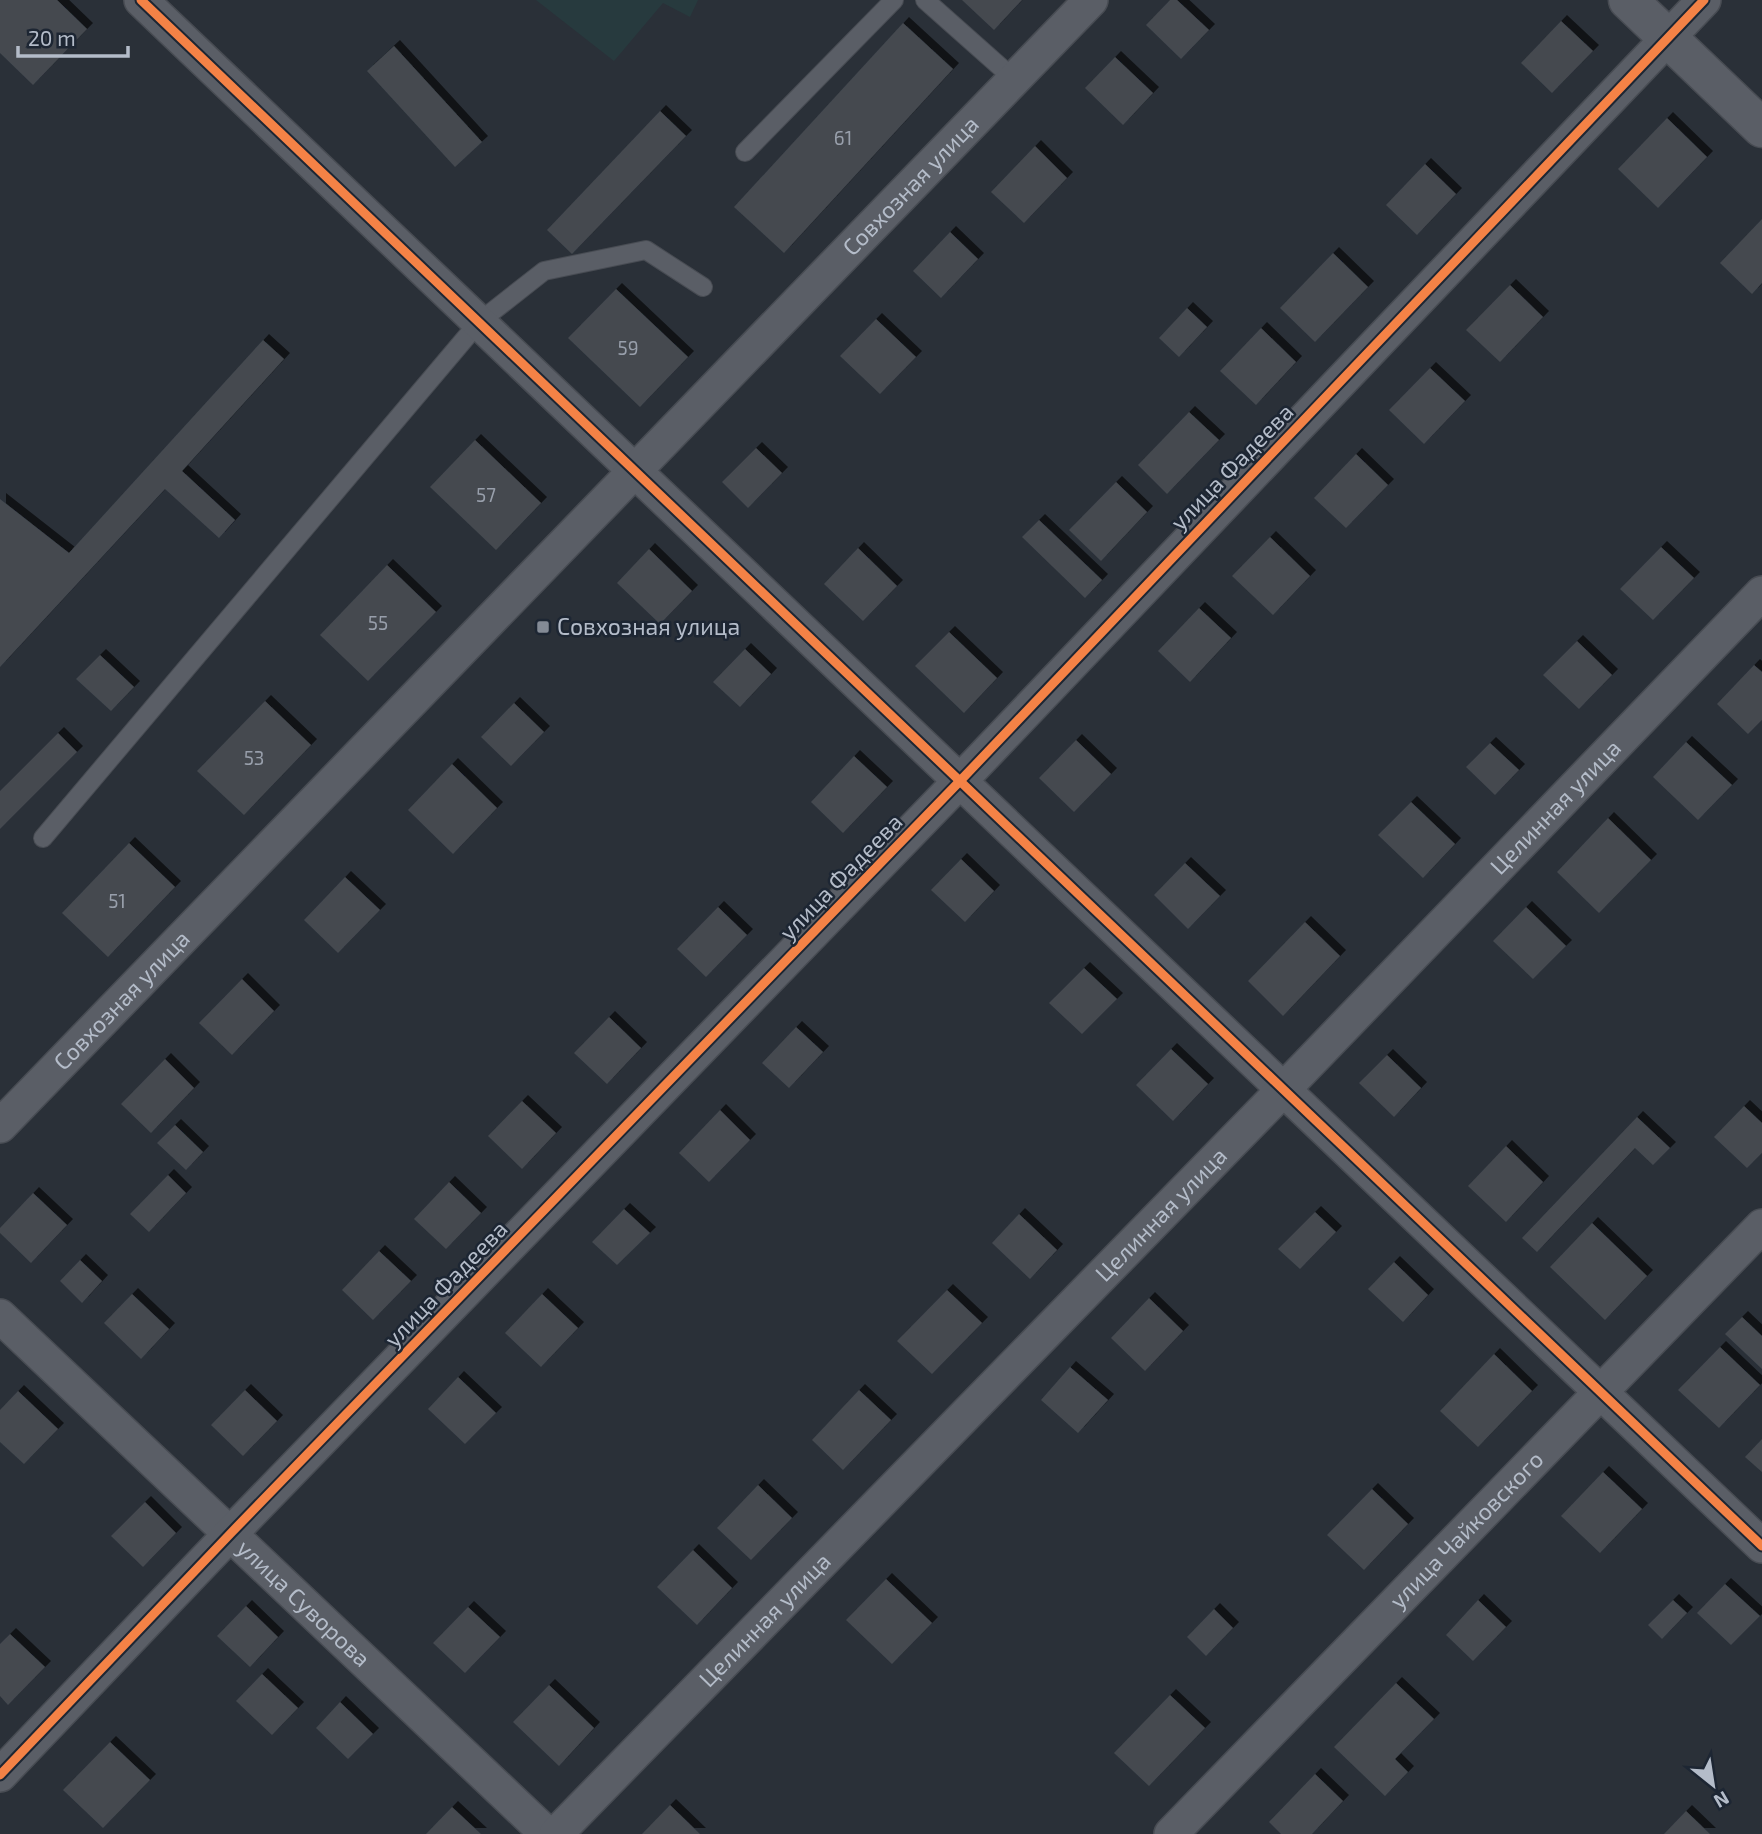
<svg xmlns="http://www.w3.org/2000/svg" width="1762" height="1834" viewBox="0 0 1762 1834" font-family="'Exo 2',sans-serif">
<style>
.green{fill:#273a3e}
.building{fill:#444950;filter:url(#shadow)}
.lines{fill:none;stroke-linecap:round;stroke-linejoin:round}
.service-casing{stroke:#484c53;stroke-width:20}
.minor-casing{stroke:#484c53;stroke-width:36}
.tertiary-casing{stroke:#484c53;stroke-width:41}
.service{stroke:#5a5e66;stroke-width:18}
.minor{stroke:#5a5e66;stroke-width:33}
.tertiary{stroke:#5a5e66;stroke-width:38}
.cycleway-casing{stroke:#1d2633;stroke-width:13}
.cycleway{stroke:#f48246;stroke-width:9}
.poi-dot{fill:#848b96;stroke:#1d2633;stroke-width:2.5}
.labels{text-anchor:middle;stroke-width:5;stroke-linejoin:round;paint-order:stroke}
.number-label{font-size:19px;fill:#989fab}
.street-label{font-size:23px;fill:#b4bcc9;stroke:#1d2633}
.poi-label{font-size:23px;fill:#b4bcc9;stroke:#1d2633;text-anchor:start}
</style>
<defs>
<filter id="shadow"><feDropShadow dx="6" dy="-6" stdDeviation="0" flood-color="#0009"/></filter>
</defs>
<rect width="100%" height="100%" fill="#2a3038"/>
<!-- green -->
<polygon class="green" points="536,0 698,0 690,17 663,3 614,61"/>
<!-- building -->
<g class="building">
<polygon points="0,0 57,0 87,29 33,85 0,53"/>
<polygon points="962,0 1022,0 994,30"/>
<polygon points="1170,0 1177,0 1209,30 1181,59 1146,25"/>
<polygon points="1561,21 1593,51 1552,93 1521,63"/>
<polygon points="903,23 953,69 784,253 734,207"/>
<polygon points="394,46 482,142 455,167 367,71"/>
<polygon points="1115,57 1153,93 1123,125 1085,88"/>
<polygon points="660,111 686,136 572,254 547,230"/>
<polygon points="1667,118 1707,157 1658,208 1618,169"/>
<polygon points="1035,146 1067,178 1024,223 991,192"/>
<polygon points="1425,164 1456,194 1417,235 1386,205"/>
<polygon points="1762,219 1762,283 1752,294 1720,263"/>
<polygon points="950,232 978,259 941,298 913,271"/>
<polygon points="1333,253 1368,287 1315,342 1280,308"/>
<polygon points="1510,285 1543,317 1500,362 1466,330"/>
<polygon points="616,289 688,357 640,407 568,338"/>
<polygon points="1187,308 1207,327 1179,357 1159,338"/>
<polygon points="876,319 916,357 880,394 840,356"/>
<polygon points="1261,328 1296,362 1256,405 1220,371"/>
<polygon points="263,340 284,359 182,471 235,520 219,538 165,489 0,667 0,499 69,553"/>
<polygon points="1430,368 1465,401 1424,444 1389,410"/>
<polygon points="1189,412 1219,440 1167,494 1138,465"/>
<polygon points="475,440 541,503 496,550 430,487"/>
<polygon points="756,448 782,473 748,508 722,482"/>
<polygon points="1356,454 1388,485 1346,528 1314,498"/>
<polygon points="1116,482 1147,512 1101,561 1069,530"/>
<polygon points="1039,520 1102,580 1085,598 1022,537"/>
<polygon points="1270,537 1310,576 1273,615 1232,576"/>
<polygon points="1661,547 1694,578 1653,620 1620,589"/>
<polygon points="858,548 897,586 863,621 824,584"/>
<polygon points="649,549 692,591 660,624 617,583"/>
<polygon points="387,565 436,612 368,681 320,635"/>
<polygon points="1199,608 1231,638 1190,682 1158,651"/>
<polygon points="949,632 997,678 964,713 915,666"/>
<polygon points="1577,641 1612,675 1579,709 1543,675"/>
<polygon points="745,649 771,674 740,707 713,682"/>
<polygon points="100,655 134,687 111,711 76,679"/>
<polygon points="1754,665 1762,672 1762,720 1748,734 1717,704"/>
<polygon points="265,701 311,745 244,815 197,771"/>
<polygon points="514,703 544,732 511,766 481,737"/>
<polygon points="58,733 77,752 0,829 0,791"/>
<polygon points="1076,740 1111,774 1074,812 1039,778"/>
<polygon points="1686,742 1732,785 1698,820 1653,777"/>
<polygon points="1490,743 1519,770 1495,795 1466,767"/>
<polygon points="854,756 887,787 843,833 811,802"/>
<polygon points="452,764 497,808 453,854 408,810"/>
<polygon points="1411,802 1455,844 1423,878 1378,835"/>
<polygon points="1608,818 1651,860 1599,913 1557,872"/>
<polygon points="129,843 175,887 108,957 62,913"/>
<polygon points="961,859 994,891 965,922 931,890"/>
<polygon points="1185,863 1220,896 1188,929 1154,895"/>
<polygon points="345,877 380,910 338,953 304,920"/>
<polygon points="718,907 747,935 706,977 677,949"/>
<polygon points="1526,907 1566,946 1533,979 1493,941"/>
<polygon points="1305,922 1340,956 1283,1016 1248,981"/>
<polygon points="1084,968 1117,999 1082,1034 1049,1003"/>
<polygon points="242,979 274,1011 232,1055 199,1023"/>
<polygon points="609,1017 641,1048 607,1084 574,1053"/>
<polygon points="796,1027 823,1052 789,1088 762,1063"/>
<polygon points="1171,1049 1208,1084 1173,1121 1136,1085"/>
<polygon points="1387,1055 1421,1088 1394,1117 1359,1083"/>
<polygon points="165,1059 194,1088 151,1133 121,1104"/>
<polygon points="522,1101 556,1133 522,1169 488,1136"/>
<polygon points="1744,1106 1762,1123 1762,1153 1747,1168 1714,1137"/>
<polygon points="720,1110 750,1140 709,1182 679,1153"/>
<polygon points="1637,1117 1670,1148 1653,1165 1635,1148 1537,1252 1522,1238"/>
<polygon points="175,1125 203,1152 186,1170 157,1143"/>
<polygon points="1506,1146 1543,1182 1506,1222 1468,1186"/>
<polygon points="168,1175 186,1193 149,1232 130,1214"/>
<polygon points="449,1182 481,1213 446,1249 414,1219"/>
<polygon points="33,1193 67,1225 31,1263 0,1233 0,1228"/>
<polygon points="624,1209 650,1233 617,1265 592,1242"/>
<polygon points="1315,1212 1336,1232 1300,1269 1278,1249"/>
<polygon points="1019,1214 1057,1250 1030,1279 992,1243"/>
<polygon points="1592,1223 1647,1276 1605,1320 1550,1267"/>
<polygon points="379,1251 411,1281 373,1320 342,1290"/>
<polygon points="80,1260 102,1281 82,1303 60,1281"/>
<polygon points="1394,1262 1428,1295 1403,1322 1368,1289"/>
<polygon points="947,1290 982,1323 932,1374 897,1341"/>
<polygon points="132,1294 169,1329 141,1359 104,1323"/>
<polygon points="542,1294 578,1328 541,1367 505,1333"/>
<polygon points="1149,1298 1183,1331 1145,1371 1111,1338"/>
<polygon points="1742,1317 1762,1336 1762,1369 1725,1334"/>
<polygon points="1720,1347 1760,1385 1719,1428 1678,1390"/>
<polygon points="1494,1354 1532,1391 1478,1447 1440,1411"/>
<polygon points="1070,1367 1108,1400 1078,1433 1041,1400"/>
<polygon points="458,1377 496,1413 465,1444 428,1409"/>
<polygon points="245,1390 277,1421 243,1456 211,1425"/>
<polygon points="859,1390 891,1420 843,1470 812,1440"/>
<polygon points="18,1391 58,1429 24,1464 0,1442 0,1410"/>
<polygon points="1762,1439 1762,1472 1745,1457"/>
<polygon points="1603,1472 1642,1509 1600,1553 1561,1516"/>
<polygon points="758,1485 792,1518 751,1560 717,1528"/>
<polygon points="1372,1489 1408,1524 1364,1570 1327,1535"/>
<polygon points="145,1502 176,1533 143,1567 111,1536"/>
<polygon points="693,1550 732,1588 697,1625 657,1587"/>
<polygon points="886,1579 932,1623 892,1664 846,1620"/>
<polygon points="1725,1584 1760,1616 1731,1645 1697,1613"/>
<polygon points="1478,1600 1506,1627 1473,1661 1446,1635"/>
<polygon points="1673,1600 1687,1613 1662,1639 1648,1625"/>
<polygon points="246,1606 278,1637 250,1667 217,1636"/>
<polygon points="468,1607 500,1637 465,1673 433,1643"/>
<polygon points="1214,1609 1233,1628 1206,1656 1187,1637"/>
<polygon points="10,1634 45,1667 8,1705 0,1696 0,1644"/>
<polygon points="262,1674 298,1708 272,1735 236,1701"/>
<polygon points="1396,1683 1434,1719 1395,1759 1408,1772 1385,1796 1334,1747"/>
<polygon points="549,1685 594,1728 559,1766 513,1722"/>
<polygon points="1170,1695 1205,1728 1149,1786 1114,1753"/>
<polygon points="340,1702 373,1734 348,1759 316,1728"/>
<polygon points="110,1742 150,1780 103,1828 63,1790"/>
<polygon points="1315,1774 1343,1801 1312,1834 1281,1834 1269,1822"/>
<polygon points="670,1805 700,1834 642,1834"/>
<polygon points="452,1807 481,1834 426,1834"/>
<polygon points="1686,1811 1710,1834 1664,1834"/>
</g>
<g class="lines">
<!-- service casing -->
<g class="service-casing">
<g id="service">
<polyline points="925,0 1014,79"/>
<polyline points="745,152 894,0"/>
<polyline points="43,838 479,322 544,271 646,250 703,287"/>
</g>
</g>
<!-- minor casing -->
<g class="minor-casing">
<g id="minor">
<polyline points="141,0 1762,1546"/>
<path id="s1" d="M0 1126 1091 0"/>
<path id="s2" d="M0 1316 547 1834"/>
<polyline points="0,1775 231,1533 960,781 1704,0"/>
<path id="s3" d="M556 1834 1283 1090 1762 593"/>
<path id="s4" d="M1171 1834 1762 1226"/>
</g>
</g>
<!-- tertiary casing -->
<g class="tertiary-casing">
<polyline id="tertiary" points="1628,0 1762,128"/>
</g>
<!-- service -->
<use href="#service" class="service"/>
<!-- minor -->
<use href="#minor" class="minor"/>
<!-- tertiary -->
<use href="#tertiary" class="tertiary"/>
<!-- cycleway casing -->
<g class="cycleway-casing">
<g id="cycleway">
<polyline points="141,0 1762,1546"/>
<polyline points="0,1775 231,1533 960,781 1704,0"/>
</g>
</g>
<!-- cycleway -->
<use href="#cycleway" class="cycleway"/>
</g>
<!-- markers -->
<rect class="poi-dot" x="536" y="620" width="14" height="14" rx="3.5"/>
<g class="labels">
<!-- number labels -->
<g class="number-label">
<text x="843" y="145">61</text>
<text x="628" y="355">59</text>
<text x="486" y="502">57</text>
<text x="378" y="630">55</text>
<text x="254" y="765">53</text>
<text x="117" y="908">51</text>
</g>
<!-- street labels -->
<g class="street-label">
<text dy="8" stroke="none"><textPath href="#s1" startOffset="1309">Совхозная улица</textPath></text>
<text transform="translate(1232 467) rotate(-46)" y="8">улица Фадеева</text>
<text dy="8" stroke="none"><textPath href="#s3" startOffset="1433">Целинная улица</textPath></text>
<text transform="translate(841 877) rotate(-46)" y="8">улица Фадеева</text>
<text dy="8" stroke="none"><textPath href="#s1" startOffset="175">Совхозная улица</textPath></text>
<text dy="8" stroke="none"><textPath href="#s3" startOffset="866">Целинная улица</textPath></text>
<text transform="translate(446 1284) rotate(-46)" y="8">улица Фадеева</text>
<text dy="8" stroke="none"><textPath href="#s4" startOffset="424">улица Чайковского</textPath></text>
<text dy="8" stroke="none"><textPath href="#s2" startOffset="418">улица Суворова</textPath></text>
<text dy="8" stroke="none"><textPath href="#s3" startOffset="299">Целинная улица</textPath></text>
</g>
<!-- poi labels -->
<g class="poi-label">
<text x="557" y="635">Совхозная улица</text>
</g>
</g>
<!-- north arrow -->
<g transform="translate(1713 1785) rotate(150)" stroke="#1d2633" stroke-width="5" paint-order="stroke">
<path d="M0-5L12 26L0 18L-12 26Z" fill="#b4bcc9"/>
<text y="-10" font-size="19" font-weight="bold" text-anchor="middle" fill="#b4bcc9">N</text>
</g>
<!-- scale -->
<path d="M18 46v10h110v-10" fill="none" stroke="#b4bcc9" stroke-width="3.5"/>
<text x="28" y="46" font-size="21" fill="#b4bcc9" stroke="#1d2633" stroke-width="5" paint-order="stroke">20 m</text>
</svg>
